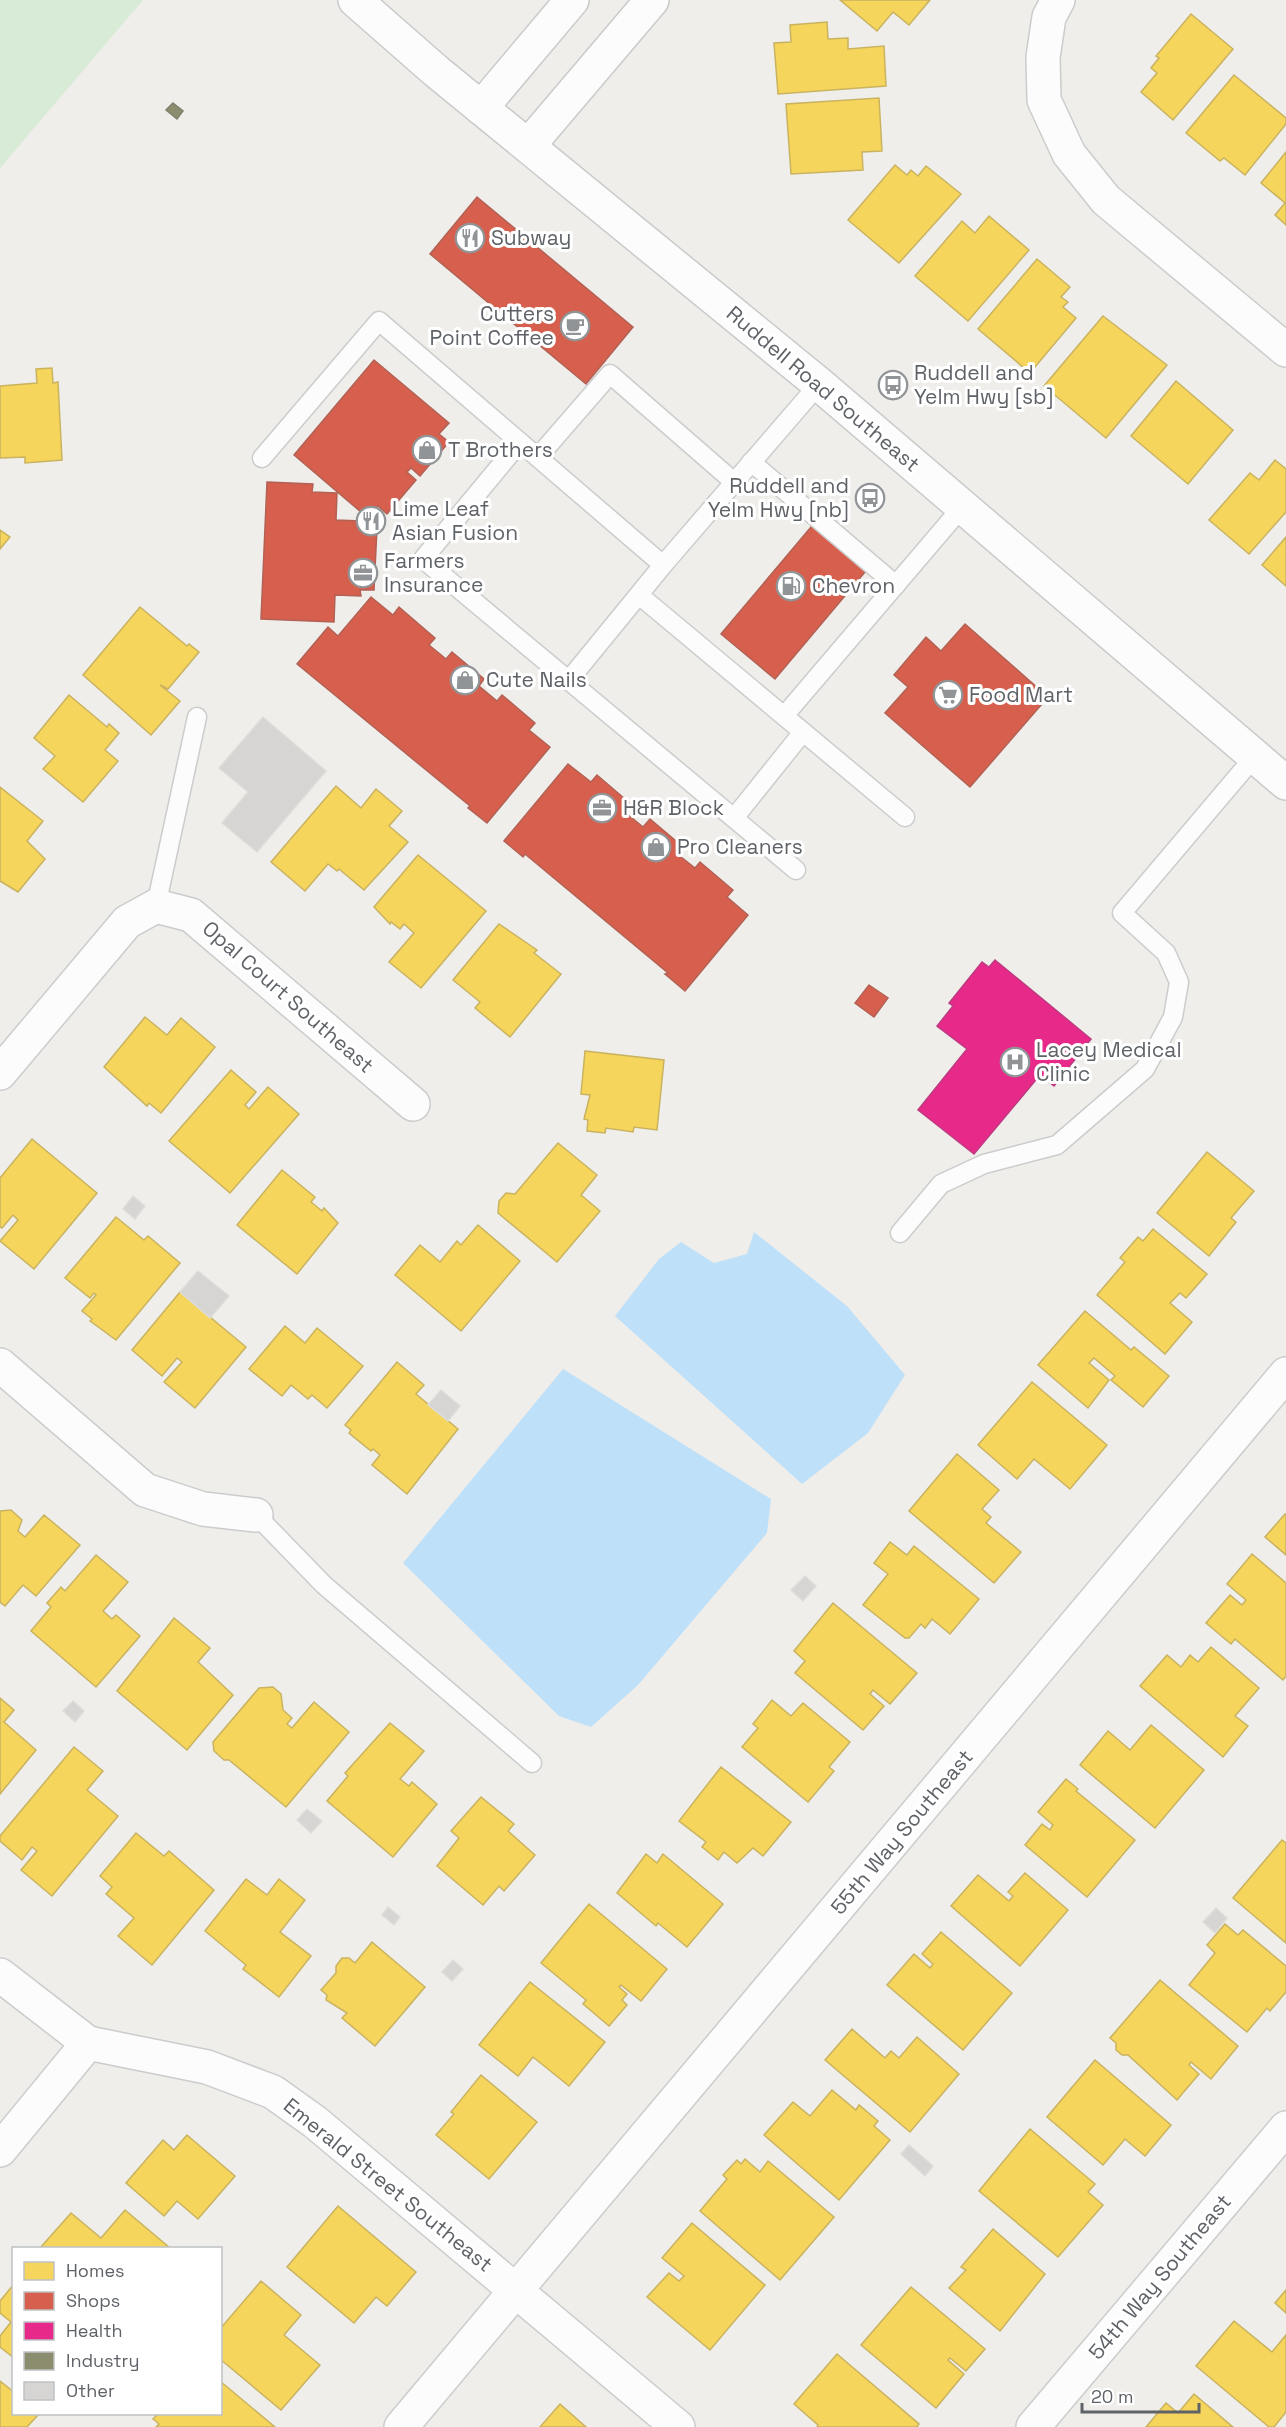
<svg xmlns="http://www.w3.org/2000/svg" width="1286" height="2427" viewBox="0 0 1286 2427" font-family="'Space Grotesk',sans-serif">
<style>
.green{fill:#d8ebd6}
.water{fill:#bfe0f9}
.homes{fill:#f6d55c;stroke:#c9b360;stroke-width:1.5}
.shops{fill:#d6604d;stroke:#b26155;stroke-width:1.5}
.health{fill:#e7298a;stroke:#be3a80;stroke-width:1.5}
.industry{fill:#8c8c6e;stroke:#7e806c;stroke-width:1.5}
.building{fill:#d6d5d3;stroke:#deddd9;stroke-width:1.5}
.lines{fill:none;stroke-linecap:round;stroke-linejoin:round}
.service-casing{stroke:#cbcccc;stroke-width:21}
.minor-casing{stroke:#cbcccc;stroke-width:36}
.secondary-casing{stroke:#cacacb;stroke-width:36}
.service{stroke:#fdfcfc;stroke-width:18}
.minor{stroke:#fdfcfc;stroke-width:33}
.secondary{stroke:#fdfcfc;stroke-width:33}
.labels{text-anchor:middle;stroke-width:6;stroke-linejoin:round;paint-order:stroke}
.poi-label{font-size:21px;fill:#5f6368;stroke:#fff;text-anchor:start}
.street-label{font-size:21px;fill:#5f6368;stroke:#fff}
</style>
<rect width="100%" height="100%" fill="#efeeea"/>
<!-- green -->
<polygon class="green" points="0,0 143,0 0,168"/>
<!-- water -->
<g class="water">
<polygon points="754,1232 847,1306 905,1375 868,1433 802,1484 615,1316 659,1259 681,1242 714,1263 747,1254"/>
<polygon points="563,1369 771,1499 767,1533 638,1685 591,1727 559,1716 403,1563"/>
</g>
<!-- homes -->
<g class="homes">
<polygon points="840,0 930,0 909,25 893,12 877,31"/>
<polygon points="1191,14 1233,49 1173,120 1141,92 1157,73 1151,68 1159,58 1156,56"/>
<polygon points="827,22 828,39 848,38 848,49 884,46 886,86 778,94 774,43 791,42 790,25"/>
<polygon points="1234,75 1286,118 1286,124 1245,175 1224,158 1220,161 1186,133"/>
<polygon points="879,98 882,151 862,152 863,170 791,174 786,104"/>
<polygon points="1286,152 1286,225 1275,215 1285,203 1261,183"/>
<polygon points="895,165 907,175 911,170 918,176 926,166 961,194 899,263 848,220"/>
<polygon points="989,216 1029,250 968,321 915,276 962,221 975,233"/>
<polygon points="1037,259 1070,287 1061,297 1068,302 1063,307 1076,318 1030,373 978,329"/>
<polygon points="1103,316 1167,365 1106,438 1044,386"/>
<polygon points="52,368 53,383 58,382 62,460 25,463 25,457 0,458 0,386 37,383 36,369"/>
<polygon points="1176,381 1233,430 1188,484 1131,436"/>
<polygon points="1275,460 1286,469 1286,512 1249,554 1209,520 1250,473 1259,480"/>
<polygon points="0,530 10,537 0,549"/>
<polygon points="1286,537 1286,586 1262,565"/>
<polygon points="140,607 187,646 189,644 199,652 168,689 160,685 180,701 151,735 83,675"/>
<polygon points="69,695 107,727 109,724 119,733 105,750 118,761 83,802 43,769 55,756 34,738"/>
<polygon points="336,786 361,808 376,789 402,811 389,826 408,842 364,890 339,869 337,871 328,864 305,891 271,862"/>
<polygon points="0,787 43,821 27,841 45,859 18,892 0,881"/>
<polygon points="418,855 486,911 421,988 389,962 414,933 404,924 400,929 391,922 390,924 374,907"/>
<polygon points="499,924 537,950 534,953 561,974 510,1037 475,1008 480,1002 453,980"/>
<polygon points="145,1017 167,1035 181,1018 215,1047 161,1113 149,1103 147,1106 104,1067"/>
<polygon points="585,1051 664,1060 657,1130 634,1127 633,1132 606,1128 605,1133 587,1131 588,1120 584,1119 590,1095 581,1094"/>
<polygon points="231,1070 256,1092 245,1105 249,1109 268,1087 299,1114 230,1193 169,1141"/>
<polygon points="32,1139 97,1193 34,1269 0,1241 18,1220 13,1215 2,1228 0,1227 0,1178"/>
<polygon points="558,1143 597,1175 581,1195 600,1211 557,1262 498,1213 499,1201 506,1193 515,1194"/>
<polygon points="1207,1152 1254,1191 1231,1218 1236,1222 1209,1256 1157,1213"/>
<polygon points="282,1170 315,1197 311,1202 322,1211 324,1208 338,1223 297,1274 237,1225"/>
<polygon points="116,1217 144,1240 148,1236 180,1263 116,1340 90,1321 92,1319 82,1311 96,1295 94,1293 90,1298 65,1278"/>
<polygon points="478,1225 520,1261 461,1331 395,1275 420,1245 440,1262 457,1241 461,1245"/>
<polygon points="1153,1229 1207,1274 1186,1298 1180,1293 1170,1303 1192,1322 1165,1354 1097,1295 1125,1262 1120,1258 1138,1237 1143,1241"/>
<polygon points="180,1292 246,1347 195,1408 164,1382 182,1362 177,1358 162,1376 132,1350"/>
<polygon points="1085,1311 1131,1350 1134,1347 1169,1376 1143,1407 1111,1380 1115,1376 1094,1358 1089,1363 1109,1380 1088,1408 1038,1365"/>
<polygon points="285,1326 305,1343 317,1328 363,1366 327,1408 312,1395 308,1399 291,1385 282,1396 249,1369"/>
<polygon points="397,1362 424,1385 416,1394 458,1429 407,1494 372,1465 380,1455 373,1449 371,1451 349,1433 351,1430 345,1425"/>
<polygon points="1032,1382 1107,1445 1070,1489 1034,1459 1017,1479 978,1445"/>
<polygon points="957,1454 999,1490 982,1509 991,1517 986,1523 1021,1552 994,1583 909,1511"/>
<polygon points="11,1510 22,1520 18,1531 25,1537 44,1515 80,1545 36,1596 23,1585 5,1606 0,1602 0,1511"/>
<polygon points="1285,1514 1286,1515 1286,1555 1265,1537"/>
<polygon points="890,1542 907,1555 914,1546 979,1599 950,1634 932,1619 925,1628 921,1624 909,1638 905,1638 863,1605 888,1574 874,1563"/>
<polygon points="1252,1554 1286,1583 1286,1676 1283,1680 1235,1639 1231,1644 1206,1623 1230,1595 1242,1605 1246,1600 1227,1584"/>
<polygon points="96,1555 128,1582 103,1611 112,1619 116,1615 140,1636 96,1687 31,1631 51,1607 47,1603 61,1587 65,1591"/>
<polygon points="833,1603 917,1673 890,1704 873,1690 870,1694 884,1706 863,1730 795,1673 805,1661 794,1651"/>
<polygon points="174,1618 210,1648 198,1662 233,1695 187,1750 117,1691"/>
<polygon points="1211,1647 1259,1688 1235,1716 1248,1726 1223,1757 1140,1686 1167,1655 1181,1667 1190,1655 1198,1662"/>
<polygon points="273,1687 281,1694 283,1710 292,1718 287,1724 292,1728 314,1702 349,1732 286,1807 229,1760 224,1760 214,1751 213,1742 259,1688"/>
<polygon points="0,1698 14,1710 4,1722 36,1750 0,1794"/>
<polygon points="772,1700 791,1716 803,1703 850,1742 829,1767 834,1771 808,1802 742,1747 758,1728 753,1724"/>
<polygon points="390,1723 424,1751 400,1779 409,1786 412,1782 437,1804 393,1857 327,1801 348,1776 345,1773"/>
<polygon points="1151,1725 1204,1770 1155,1828 1080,1765 1108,1731 1130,1750"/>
<polygon points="74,1747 103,1771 87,1790 118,1816 52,1896 21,1870 37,1851 32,1847 22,1860 0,1841 0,1836"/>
<polygon points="721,1767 791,1822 763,1856 753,1848 737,1863 724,1852 718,1860 702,1847 706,1842 679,1821"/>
<polygon points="1066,1779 1078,1789 1076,1791 1135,1840 1087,1897 1025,1845 1042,1824 1050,1830 1053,1825 1038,1812"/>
<polygon points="481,1797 514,1824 508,1831 535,1855 504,1891 499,1886 483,1905 437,1866 459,1838 451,1831"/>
<polygon points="136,1833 164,1856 169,1851 214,1890 152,1965 118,1936 134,1918 106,1894 112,1887 100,1876"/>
<polygon points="1282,1840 1286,1843 1286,1943 1233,1898"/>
<polygon points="646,1854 657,1863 663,1854 723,1904 687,1947 658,1923 656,1926 617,1893"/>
<polygon points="1025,1873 1068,1910 1020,1966 951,1906 978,1875 1009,1901 1013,1896 1008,1892"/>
<polygon points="246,1879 267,1895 279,1879 305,1900 280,1932 311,1956 279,1997 243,1969 246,1965 205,1931"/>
<polygon points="589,1904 667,1969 641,2001 621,1985 619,1987 627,1994 622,2000 627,2005 609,2026 583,2004 586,2000 541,1963"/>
<polygon points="1225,1924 1238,1935 1243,1930 1286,1966 1286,1992 1270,2011 1267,2008 1247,2032 1189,1985 1215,1953 1207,1945"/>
<polygon points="941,1932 1012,1993 963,2050 887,1985 914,1954 930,1968 933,1964 922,1954"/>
<polygon points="372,1942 425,1987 375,2046 342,2018 347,2013 326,2000 327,1995 321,1990 336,1973 336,1966 342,1958 349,1958 355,1963"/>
<polygon points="1160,1980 1238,2046 1211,2079 1191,2062 1189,2065 1199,2074 1177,2100 1128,2055 1122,2055 1116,2050 1116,2043 1110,2038"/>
<polygon points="530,1982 605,2042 569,2086 533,2057 518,2076 479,2045"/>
<polygon points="852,2029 885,2058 891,2051 899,2058 917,2037 959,2074 910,2132 825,2060"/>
<polygon points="1095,2060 1171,2125 1145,2156 1125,2139 1103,2165 1047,2117"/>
<polygon points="481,2075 537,2122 489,2179 436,2135 454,2114 451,2112"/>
<polygon points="832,2090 856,2110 859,2105 878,2121 874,2126 890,2140 839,2200 764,2135 793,2102 810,2116"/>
<polygon points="1030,2129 1095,2184 1088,2192 1103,2205 1058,2257 979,2191"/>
<polygon points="187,2135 235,2176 198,2219 177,2201 164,2216 126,2183 163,2140 174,2150"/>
<polygon points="745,2159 760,2172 768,2161 834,2217 780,2280 700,2211 727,2179 723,2175 737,2160 741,2164"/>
<polygon points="338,2206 416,2272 387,2306 376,2297 354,2323 287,2267"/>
<polygon points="125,2210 170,2248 40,2248 71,2213 101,2238"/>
<polygon points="692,2223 765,2285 710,2350 647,2297 669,2273 679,2281 684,2276 662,2258"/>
<polygon points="993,2229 1045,2274 1000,2331 949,2288 966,2270 961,2267"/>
<polygon points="261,2281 301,2315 284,2335 320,2365 281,2410 220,2359 220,2329"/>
<polygon points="14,2284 14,2358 0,2347 0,2336 11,2322 0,2313 0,2301"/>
<polygon points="911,2287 985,2349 966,2371 950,2358 948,2360 964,2374 936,2408 861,2345"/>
<polygon points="1286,2290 1286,2313 1275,2303"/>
<polygon points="1234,2321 1272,2352 1286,2335 1286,2412 1274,2427 1269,2427 1196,2366"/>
<polygon points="837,2354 919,2424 917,2427 817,2427 818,2425 794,2404"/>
<polygon points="0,2381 14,2392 14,2414 39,2414 27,2427 0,2427"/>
<polygon points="220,2381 275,2427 156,2427 159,2424 153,2419 158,2414 220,2414"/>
<polygon points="1194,2394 1233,2427 1146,2427 1166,2403 1178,2413"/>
<polygon points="560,2404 586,2427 540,2427"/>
</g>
<!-- shops -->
<g class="shops">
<polygon points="477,197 633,327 586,384 430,254"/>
<polygon points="374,360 449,423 439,434 449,442 420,476 411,468 407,472 416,480 387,514 378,506 368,518 294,455"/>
<polygon points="267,482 313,484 312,492 337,493 336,520 361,521 361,527 377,528 374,590 360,590 361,596 335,595 334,622 261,619"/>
<polygon points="816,521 870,566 775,679 721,634"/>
<polygon points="371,597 393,615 399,607 435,638 429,645 446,659 452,652 484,679 479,686 497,701 502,695 535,723 529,730 550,747 487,823 468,808 470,806 297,664 328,627 338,636"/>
<polygon points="965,624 1048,697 970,787 885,713 908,687 894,675 926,637 941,651"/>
<polygon points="568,764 591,782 597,775 632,805 626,813 643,827 650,819 682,846 676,853 695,868 700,862 733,890 727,897 748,915 685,991 665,974 668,973 525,854 523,857 504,841"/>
<polygon points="869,985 888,998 874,1017 855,1003"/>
</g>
<!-- health -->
<polygon class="health" points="995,960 1091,1039 1054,1086 1040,1075 974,1154 918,1110 967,1049 937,1026 953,1006 949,1003 982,962 989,967"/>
<!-- industry -->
<polygon class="industry" points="173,103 183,111 177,119 166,110"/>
<!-- building -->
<g class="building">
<polygon points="263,717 326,771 257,852 222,823 248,792 219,768"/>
<polygon points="133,1196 145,1206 135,1219 123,1209"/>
<polygon points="198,1271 229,1296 210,1318 180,1292"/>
<polygon points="441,1390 460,1406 448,1421 428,1405"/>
<polygon points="805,1576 816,1586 803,1601 791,1590"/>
<polygon points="73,1701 84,1711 75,1722 63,1711"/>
<polygon points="307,1809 322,1821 311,1833 297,1820"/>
<polygon points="388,1907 400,1917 394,1925 382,1915"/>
<polygon points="1216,1908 1227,1918 1215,1933 1203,1922"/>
<polygon points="453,1960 463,1969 452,1981 442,1972"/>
<polygon points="909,2145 933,2166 925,2176 901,2154"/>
</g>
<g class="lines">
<!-- service casing -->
<g class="service-casing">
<g id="service">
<polyline points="520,442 423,559 796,870"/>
<polyline points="538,457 610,374 734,482"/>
<polyline points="262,458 379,321 663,565 819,384"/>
<polyline points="751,462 896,585"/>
<polyline points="639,595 905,817"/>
<polyline points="569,680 663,565"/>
<polyline points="784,716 963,506"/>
<polyline points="734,818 803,732"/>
<polyline points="156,906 197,717"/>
<polyline points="900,1233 941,1184 984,1164 1057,1145 1145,1069 1173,1017 1179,982 1166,953 1122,913 1255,756"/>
<polyline points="256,1515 324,1585 532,1763"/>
</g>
</g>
<!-- minor casing -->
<g class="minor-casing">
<g id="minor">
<polyline points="1058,0 1049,17 1043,57 1044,100 1069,154 1106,200 1286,350"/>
<polyline points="0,1073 127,922 156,906 191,915 413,1104"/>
<polyline points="0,1365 145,1490 203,1509 256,1515"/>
<polyline points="0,1975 88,2043 207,2067 273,2092 315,2122 678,2427"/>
<polyline points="0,2150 88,2043"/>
<polyline points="401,2427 1286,1374"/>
<polyline points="1033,2427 1286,2128"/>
</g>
</g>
<!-- secondary casing -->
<g class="secondary-casing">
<g id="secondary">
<polyline points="355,0 436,71 819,384 1286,783"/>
<polyline points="481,108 572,0"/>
<polyline points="528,146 652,0"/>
</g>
</g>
<!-- service -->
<use href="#service" class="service"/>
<!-- minor -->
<use href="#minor" class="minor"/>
<!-- secondary -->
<use href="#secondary" class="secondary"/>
</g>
<!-- icons -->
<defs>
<g id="restaurant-ring" transform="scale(1.5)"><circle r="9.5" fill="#fff" stroke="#919496" stroke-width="1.5"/><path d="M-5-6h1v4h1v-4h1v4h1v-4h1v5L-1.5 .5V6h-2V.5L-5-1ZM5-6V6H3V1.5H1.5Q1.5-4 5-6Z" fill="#919496"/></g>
<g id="cafe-ring" transform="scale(1.5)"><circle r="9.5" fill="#fff" stroke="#919496" stroke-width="1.5"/><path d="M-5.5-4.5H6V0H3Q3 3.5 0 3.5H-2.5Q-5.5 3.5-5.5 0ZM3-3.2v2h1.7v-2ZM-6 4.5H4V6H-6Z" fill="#919496"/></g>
<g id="bus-ring" transform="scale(1.5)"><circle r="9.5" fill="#fff" stroke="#919496" stroke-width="1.5"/><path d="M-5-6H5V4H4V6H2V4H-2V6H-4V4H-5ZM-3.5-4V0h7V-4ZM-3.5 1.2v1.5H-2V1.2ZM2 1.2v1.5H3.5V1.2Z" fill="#919496"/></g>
<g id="shop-ring" transform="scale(1.5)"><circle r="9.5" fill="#fff" stroke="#919496" stroke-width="1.5"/><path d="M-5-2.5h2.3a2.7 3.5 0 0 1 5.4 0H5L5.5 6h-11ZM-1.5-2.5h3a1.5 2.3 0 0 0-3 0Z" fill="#919496"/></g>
<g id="office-ring" transform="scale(1.5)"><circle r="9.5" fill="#fff" stroke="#919496" stroke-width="1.5"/><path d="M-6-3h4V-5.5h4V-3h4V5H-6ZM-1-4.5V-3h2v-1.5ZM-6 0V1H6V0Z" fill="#919496"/></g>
<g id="fuel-ring" transform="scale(1.5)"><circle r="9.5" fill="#fff" stroke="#919496" stroke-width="1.5"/><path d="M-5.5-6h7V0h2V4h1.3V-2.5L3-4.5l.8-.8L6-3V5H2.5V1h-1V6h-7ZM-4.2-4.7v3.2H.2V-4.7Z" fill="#919496"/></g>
<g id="supermarket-ring" transform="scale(1.5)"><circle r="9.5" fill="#fff" stroke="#919496" stroke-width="1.5"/><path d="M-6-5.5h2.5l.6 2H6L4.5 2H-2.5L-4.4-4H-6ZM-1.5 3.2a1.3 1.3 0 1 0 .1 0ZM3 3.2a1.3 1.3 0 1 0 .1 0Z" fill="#919496"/></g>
<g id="hospital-ring" transform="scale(1.5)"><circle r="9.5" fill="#fff" stroke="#919496" stroke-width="1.5"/><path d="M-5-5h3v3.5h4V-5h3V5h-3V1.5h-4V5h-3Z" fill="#919496"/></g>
</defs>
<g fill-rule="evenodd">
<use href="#restaurant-ring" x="470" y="238"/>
<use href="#cafe-ring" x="575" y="326"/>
<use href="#bus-ring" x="893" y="385"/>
<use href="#shop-ring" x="427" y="450"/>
<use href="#bus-ring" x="870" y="498"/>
<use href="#restaurant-ring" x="371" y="521"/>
<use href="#office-ring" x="363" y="573"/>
<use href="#fuel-ring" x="791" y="586"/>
<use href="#shop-ring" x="465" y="680"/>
<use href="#supermarket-ring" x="948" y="695"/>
<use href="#office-ring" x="602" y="808"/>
<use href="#shop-ring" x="656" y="847"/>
<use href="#hospital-ring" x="1015" y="1062"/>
</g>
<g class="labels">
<!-- poi labels -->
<g class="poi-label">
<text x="491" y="245">Subway</text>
<text x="554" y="321" text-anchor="end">Cutters<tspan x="554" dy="24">Point Coffee</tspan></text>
<text x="914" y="380">Ruddell and<tspan x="914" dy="24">Yelm Hwy [sb]</tspan></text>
<text x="448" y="457">T Brothers</text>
<text x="849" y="493" text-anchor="end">Ruddell and<tspan x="849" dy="24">Yelm Hwy [nb]</tspan></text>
<text x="392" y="516">Lime Leaf<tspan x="392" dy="24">Asian Fusion</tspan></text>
<text x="384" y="568">Farmers<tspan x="384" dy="24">Insurance</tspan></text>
<text x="812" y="593">Chevron</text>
<text x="486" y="687">Cute Nails</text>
<text x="969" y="702">Food Mart</text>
<text x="623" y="815">H&amp;R Block</text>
<text x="677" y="854">Pro Cleaners</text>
<text x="1036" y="1057">Lacey Medical<tspan x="1036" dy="24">Clinic</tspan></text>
</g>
<!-- street labels -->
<g class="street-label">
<text transform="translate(823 389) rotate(40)" y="7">Ruddell Road Southeast</text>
<text transform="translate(288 997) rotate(41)" y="7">Opal Court Southeast</text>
<text transform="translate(902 1832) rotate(-50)" y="7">55th Way Southeast</text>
<text transform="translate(388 2185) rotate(39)" y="7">Emerald Street Southeast</text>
<text transform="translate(1160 2277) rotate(-50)" y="7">54th Way Southeast</text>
</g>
</g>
<!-- legend -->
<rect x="12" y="2247" width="210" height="168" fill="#ffffff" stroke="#bfc1c3" stroke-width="1.5"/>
<rect x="24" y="2262" width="30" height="18" fill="#f6d55c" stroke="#bfc1c3" stroke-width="1.5"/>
<text x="66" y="2277" font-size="18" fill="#5f6368">Homes</text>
<rect x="24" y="2292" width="30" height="18" fill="#d6604d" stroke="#bfc1c3" stroke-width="1.5"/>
<text x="66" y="2307" font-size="18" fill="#5f6368">Shops</text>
<rect x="24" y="2322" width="30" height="18" fill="#e7298a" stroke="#bfc1c3" stroke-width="1.5"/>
<text x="66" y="2337" font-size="18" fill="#5f6368">Health</text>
<rect x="24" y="2352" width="30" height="18" fill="#8c8c6e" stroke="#bfc1c3" stroke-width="1.5"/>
<text x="66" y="2367" font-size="18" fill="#5f6368">Industry</text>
<rect x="24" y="2382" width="30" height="18" fill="#d6d5d3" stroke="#bfc1c3" stroke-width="1.5"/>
<text x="66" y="2397" font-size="18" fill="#5f6368">Other</text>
<!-- scale -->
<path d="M1082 2403v9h117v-9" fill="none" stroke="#5f6368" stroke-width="3"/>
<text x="1091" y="2403" font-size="18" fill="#5f6368" stroke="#ffffff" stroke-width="4.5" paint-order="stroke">20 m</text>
</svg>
